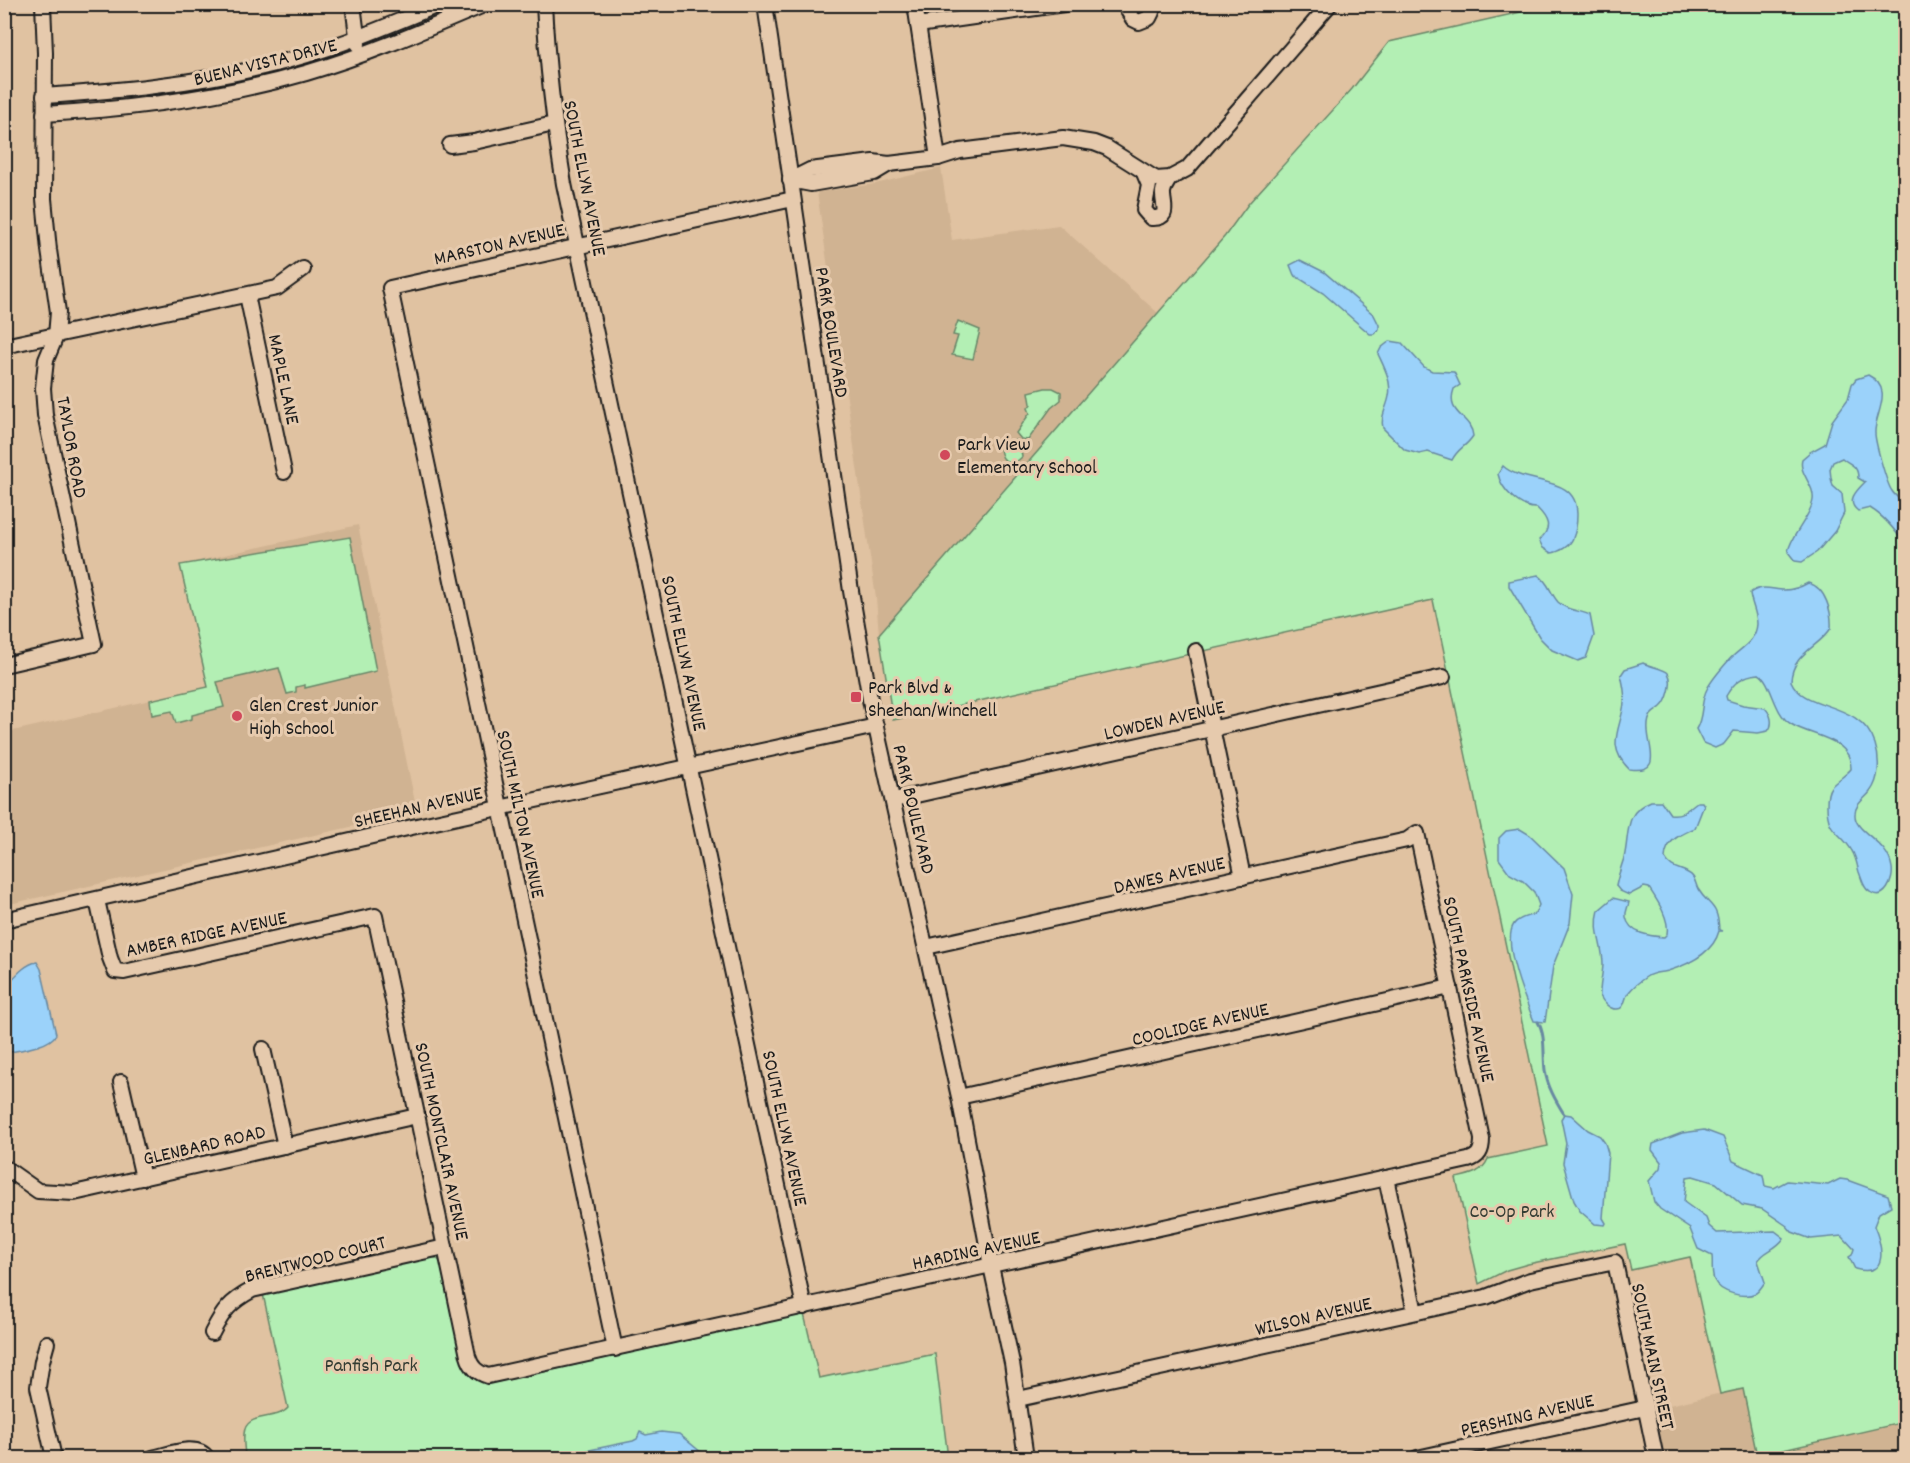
<svg xmlns="http://www.w3.org/2000/svg" width="1910" height="1463" viewBox="0 0 1910 1463" font-family="Dekko,sans-serif">
<style>
.built{fill:#d0b392}
.green{fill:#b3efb4;stroke:#688668;stroke-width:1.5}
.water{fill:#9bd2fa;stroke:#6889a1;stroke-width:1.5}
.lines{fill:none;stroke-linecap:round;stroke-linejoin:round}
.stream{stroke:#6889a1;stroke-width:3}
.minor-casing{stroke:#1c1c1c;stroke-width:18}
.minor{stroke:#e6caad;stroke-width:14}
.poi-dot{fill:#d1495b;stroke:#e6caad;stroke-width:2}
.labels{text-anchor:middle;stroke-width:6;stroke-linejoin:round;paint-order:stroke}
.street-label{font-size:20px;fill:#1c1c1c;stroke:#e6caad}
.poi-label{font-size:20px;fill:#1c1c1c;stroke:#e6caad;text-anchor:start}
.park-label{font-size:20px;fill:#333c33;stroke:#e6caad}
</style>
<rect width="100%" height="100%" fill="#e0c2a1"/>
<filter id="ink" filterUnits="userSpaceOnUse"><feTurbulence type="fractalNoise" baseFrequency=".0167" numOctaves="2"/><feDisplacementMap in="SourceGraphic" scale="12" xChannelSelector="R" yChannelSelector="G"/><feConvolveMatrix kernelMatrix="1 2 1 2 8 2 1 2 1" color-interpolation-filters="sRGB"/></filter>
<g filter="url(#ink)">
<!-- built -->
<g class="built">
<polygon points="941,168 952,240 1059,225 1158,313 879,634 876,598 817,192 875,184"/>
<polygon points="358,525 417,812 5,905 4,733 208,687 180,565"/>
<polygon points="1743,1388 1758,1456 1905,1423 1905,1458 1663,1458 1652,1409"/>
</g>
<!-- green -->
<g class="green">
<path d="M1552 5H1905V1422L1757 1456 1743 1389 1720 1394 1690 1257 1631 1270 1625 1244 1528 1264 1507 1270 1479 1284 1456 1178C1470 1175 1482 1173 1488 1159L1548 1146 1433 600 893 720 879 634 1225 236 1249 203 1352 89 1389 42Z"/>
<polygon points="958,321 980,330 973,359 952,355 958,336 953,335"/>
<polygon points="1045,388 1053,388 1061,392 1061,400 1051,408 1028,440 1021,439 1016,433 1030,413 1028,408 1031,404 1029,392"/>
<path d="M1018 440 1020 442 1022 457C1009 470 997 458 1001 442Z"/>
<polygon points="350,537 376,671 305,688 305,685 296,687 296,692 287,694 279,668 217,682 224,707 192,715 192,719 176,723 172,711 152,715 150,700 208,687 180,565"/>
<path d="M428 1257 437 1258 441 1263 462 1362C469 1373 485 1383 497 1382L804 1314 819 1378 935 1354 948 1458H245C245 1450 242 1437 245 1429 250 1413 278 1420 288 1408L263 1294Z"/>
</g>
<!-- water -->
<g class="water">
<polygon points="1300,260 1324,272 1374,315 1379,325 1379,329 1374,334 1370,334 1323,293 1294,275 1290,265"/>
<path d="M1390 341 1402 343 1424 367 1432 371 1454 372 1460 385 1454 389C1445 415 1471 415 1473 436 1466 447 1458 448 1452 460L1428 452 1419 454 1405 450 1383 428C1380 416 1387 408 1389 396 1392 381 1384 367 1378 354L1381 348Z"/>
<path d="M1868 375C1896 389 1874 414 1875 433 1875 442 1887 485 1892 491 1895 496 1901 500 1905 504V545C1896 531 1885 517 1870 508L1858 511C1845 501 1857 490 1865 482L1858 478C1858 465 1850 465 1842 458L1833 462 1830 469 1831 478 1833 486 1842 494 1844 513 1835 531 1817 552 1802 562 1795 561 1788 552C1790 536 1811 517 1813 500 1815 485 1798 473 1802 459L1810 452 1825 444 1832 421 1848 399 1852 384 1856 379Z"/>
<path d="M1503 466C1526 487 1578 473 1577 515 1577 522 1576 531 1573 538 1570 546 1560 552 1551 553L1543 548 1539 540C1553 528 1548 519 1537 508 1520 509 1501 489 1498 474Z"/>
<path d="M1538 575C1549 582 1550 593 1558 602 1567 611 1579 610 1590 615L1594 636 1586 658 1578 661 1552 650 1540 638 1509 586V581Z"/>
<path d="M1808 583C1826 587 1832 613 1831 628 1820 647 1792 653 1791 681 1804 712 1860 699 1875 744 1880 759 1880 779 1870 792 1865 799 1855 804 1855 814 1854 833 1888 840 1892 868 1894 880 1885 902 1870 892 1863 888 1862 879 1859 872 1857 865 1856 857 1852 851 1840 830 1827 834 1827 805 1827 799 1827 792 1831 787 1837 780 1845 776 1851 769 1852 737 1811 737 1791 724 1773 713 1772 681 1759 674 1743 675 1734 682 1726 696L1727 700 1743 705 1765 708C1771 714 1774 724 1768 731L1758 733 1734 731 1724 744 1715 748 1703 743 1696 729C1704 717 1700 702 1707 689 1712 679 1721 669 1729 660 1739 649 1756 642 1757 624 1757 613 1751 603 1750 593 1761 584 1773 590 1784 590 1793 590 1801 587 1808 583Z"/>
<path d="M1643 663C1648 666 1666 669 1668 673 1674 682 1667 702 1661 707 1658 710 1654 711 1651 715 1638 735 1672 775 1629 769 1605 745 1621 729 1624 703 1626 694 1623 684 1621 675L1625 669Z"/>
<path d="M1651 801H1661L1670 814C1684 816 1688 808 1697 802H1702L1704 805 1695 828C1680 835 1666 840 1665 858 1671 869 1679 868 1688 873 1695 876 1695 883 1698 889 1709 907 1718 903 1719 930L1722 931H1719C1713 954 1687 965 1668 971 1660 973 1653 972 1646 977 1640 981 1634 986 1629 992 1624 997 1626 1009 1617 1009 1610 1010 1603 1002 1600 996 1599 991 1603 971 1603 964 1603 945 1593 930 1599 910L1613 898 1629 902C1628 908 1625 911 1626 917 1629 934 1650 936 1664 937L1667 934C1670 919 1657 900 1649 888L1644 887 1629 895 1620 891 1616 886C1618 876 1621 867 1624 858 1630 834 1623 812 1651 801Z"/>
<path d="M1520 829 1530 835 1564 868 1573 894 1570 923 1553 966 1545 1022 1534 1021C1526 1002 1501 943 1514 924 1518 918 1528 916 1535 914L1539 905 1534 892 1523 881 1510 874 1499 859V838L1506 831Z"/>
<path d="M37 962 41 969 56 1034C50 1047 18 1050 5 1053V987C14 978 24 964 37 962Z"/>
<polygon points="1564,1114 1571,1115 1588,1130 1600,1136 1605,1143 1608,1153 1603,1218 1606,1223 1605,1225 1595,1224 1580,1211 1574,1201 1563,1163 1566,1143 1561,1119"/>
<path d="M1704 1130 1723 1137 1733 1161 1763 1175 1765 1186 1774 1188 1787 1181 1828 1185 1840 1179 1847 1180 1888 1195 1891 1206 1879 1213 1874 1226C1882 1245 1890 1278 1855 1269L1849 1257 1852 1255 1854 1249 1842 1236 1811 1239 1792 1232 1787 1226 1762 1209 1742 1205 1716 1183 1693 1176 1687 1177 1684 1202 1706 1218 1709 1226 1717 1233 1775 1231 1784 1238C1775 1251 1764 1250 1758 1261L1765 1282C1762 1286 1760 1290 1756 1293 1744 1299 1720 1293 1714 1280 1711 1272 1713 1264 1712 1256L1698 1249 1690 1229 1660 1209 1654 1202 1649 1181 1660 1168 1661 1162 1652 1150 1653 1144 1682 1133Z"/>
<polygon points="640,1432 646,1435 661,1432 679,1434 708,1458 551,1458 633,1441 637,1439"/>
</g>
<g class="lines">
<!-- stream -->
<path class="stream" d="M1538 1022C1546 1035 1543 1055 1545 1070 1547 1086 1556 1101 1564 1114"/>
<!-- minor casing -->
<g class="minor-casing">
<g id="minor">
<polyline points="353,4 358,44"/>
<path d="M544 4C547 65 554 124 564 184L804 1307"/>
<polyline points="765,4 851,591 871,705 959,1097 991,1266 1012,1363 1026,1458"/>
<polyline points="915,4 938,158"/>
<polyline points="1124,4 1133,19 1139,22 1149,18 1152,12 1151,4"/>
<polyline points="918,25 1064,4"/>
<path d="M44 96C118 91 191 84 263 67 324 53 383 28 440 4"/>
<path d="M44 114C134 109 220 98 306 73 368 55 427 29 486 4"/>
<polyline points="450,145 474,142 554,124"/>
<path d="M1144 173 1149 185 1144 210 1151 218C1172 219 1162 204 1163 192 1164 186 1167 183 1170 178"/>
<polyline points="790,180 810,170 873,162 889,164 938,158 960,151 1063,138 1094,143 1107,148 1156,179 1170,178 1187,169 1330,4"/>
<polyline points="790,180 811,184 874,173 889,164"/>
<polyline points="247,295 284,472"/>
<polyline points="4,346 277,288 303,269"/>
<polyline points="1196,651 1243,877"/>
<polyline points="4,665 94,644 45,415 43,388 46,360 56,336 58,312 49,250 44,199 45,53 43,4"/>
<polyline points="894,800 1443,677"/>
<path d="M97 900 110 958 115 971 124 972 375 916 468 1356C471 1367 477 1373 488 1376L1468 1160C1479 1157 1482 1151 1482 1139L1417 833 1407 840 926 947"/>
<polyline points="4,920 412,827 876,726"/>
<polyline points="263,1049 285,1146"/>
<polyline points="121,1082 143,1178"/>
<polyline points="959,1097 1450,987"/>
<polyline points="4,1167 38,1191 74,1193 417,1116"/>
<polyline points="1386,1178 1415,1312"/>
<path d="M212 1333C223 1311 230 1302 252 1290L445 1247"/>
<polyline points="47,1343 42,1361 38,1387 54,1458"/>
<polyline points="615,1349 390,288 793,199"/>
<polyline points="1018,1399 1486,1297 1530,1280 1615,1262 1656,1458"/>
<path d="M152 1458C168 1455 197 1442 207 1458"/>
<polyline points="1417,1458 1645,1408"/>
</g>
</g>
<!-- minor -->
<use href="#minor" class="minor"/>
</g>
</g>
<!-- markers -->
<g class="poi-dot">
<circle cx="945" cy="455" r="6"/>
<rect x="850" y="691" width="12" height="12" rx="3"/>
<circle cx="237" cy="716" r="6"/>
</g>
<g class="labels">
<!-- street labels -->
<g class="street-label">
<text transform="translate(265 61) rotate(-14)" y="7">BUENA VISTA DRIVE</text>
<text transform="translate(586 178) rotate(79)" y="7">SOUTH ELLYN AVENUE</text>
<text transform="translate(499 243) rotate(-13)" y="7">MARSTON AVENUE</text>
<text transform="translate(833 332) rotate(81)" y="7">PARK BOULEVARD</text>
<text transform="translate(285 379) rotate(78)" y="7">MAPLE LANE</text>
<text transform="translate(73 447) rotate(80)" y="7">TAYLOR ROAD</text>
<text transform="translate(685 653) rotate(78)" y="7">SOUTH ELLYN AVENUE</text>
<text transform="translate(1164 719) rotate(-13)" y="7">LOWDEN AVENUE</text>
<text transform="translate(418 806) rotate(-13)" y="7">SHEEHAN AVENUE</text>
<text transform="translate(915 809) rotate(77)" y="7">PARK BOULEVARD</text>
<text transform="translate(522 814) rotate(78)" y="7">SOUTH MILTON AVENUE</text>
<text transform="translate(1169 874) rotate(-13)" y="7">DAWES AVENUE</text>
<text transform="translate(206 933) rotate(-12)" y="7">AMBER RIDGE AVENUE</text>
<text transform="translate(1470 989) rotate(78)" y="7">SOUTH PARKSIDE AVENUE</text>
<text transform="translate(1200 1023) rotate(-13)" y="7">COOLIDGE AVENUE</text>
<text transform="translate(786 1128) rotate(78)" y="7">SOUTH ELLYN AVENUE</text>
<text transform="translate(443 1141) rotate(78)" y="7">SOUTH MONTCLAIR AVENUE</text>
<text transform="translate(204 1144) rotate(-13)" y="7">GLENBARD ROAD</text>
<text transform="translate(976 1249) rotate(-12)" y="7">HARDING AVENUE</text>
<text transform="translate(315 1258) rotate(-14)" y="7">BRENTWOOD COURT</text>
<text transform="translate(1313 1315) rotate(-13)" y="7">WILSON AVENUE</text>
<text transform="translate(1654 1356) rotate(78)" y="7">SOUTH MAIN STREET</text>
<text transform="translate(1527 1414) rotate(-13)" y="7">PERSHING AVENUE</text>
</g>
<!-- poi labels -->
<g class="poi-label">
<text x="957" y="450">Park View<tspan x="957" dy="23">Elementary School</tspan></text>
<text x="868" y="693">Park Blvd &amp;<tspan x="868" dy="23">Sheehan/Winchell</tspan></text>
<text x="249" y="711">Glen Crest Junior<tspan x="249" dy="23">High School</tspan></text>
</g>
<!-- park labels -->
<g class="park-label">
<text x="1512" y="1217">Co-Op Park</text>
<text x="371" y="1371">Panfish Park</text>
</g>
</g>
<!-- margin -->
<rect width="1910" height="1463" fill="none" stroke="#e6caad" stroke-width="24"/>
<rect x="12" y="12" width="1886" height="1439" fill="none" stroke="#1c1c1c" stroke-width="2" filter="url(#ink)"/>
</svg>
